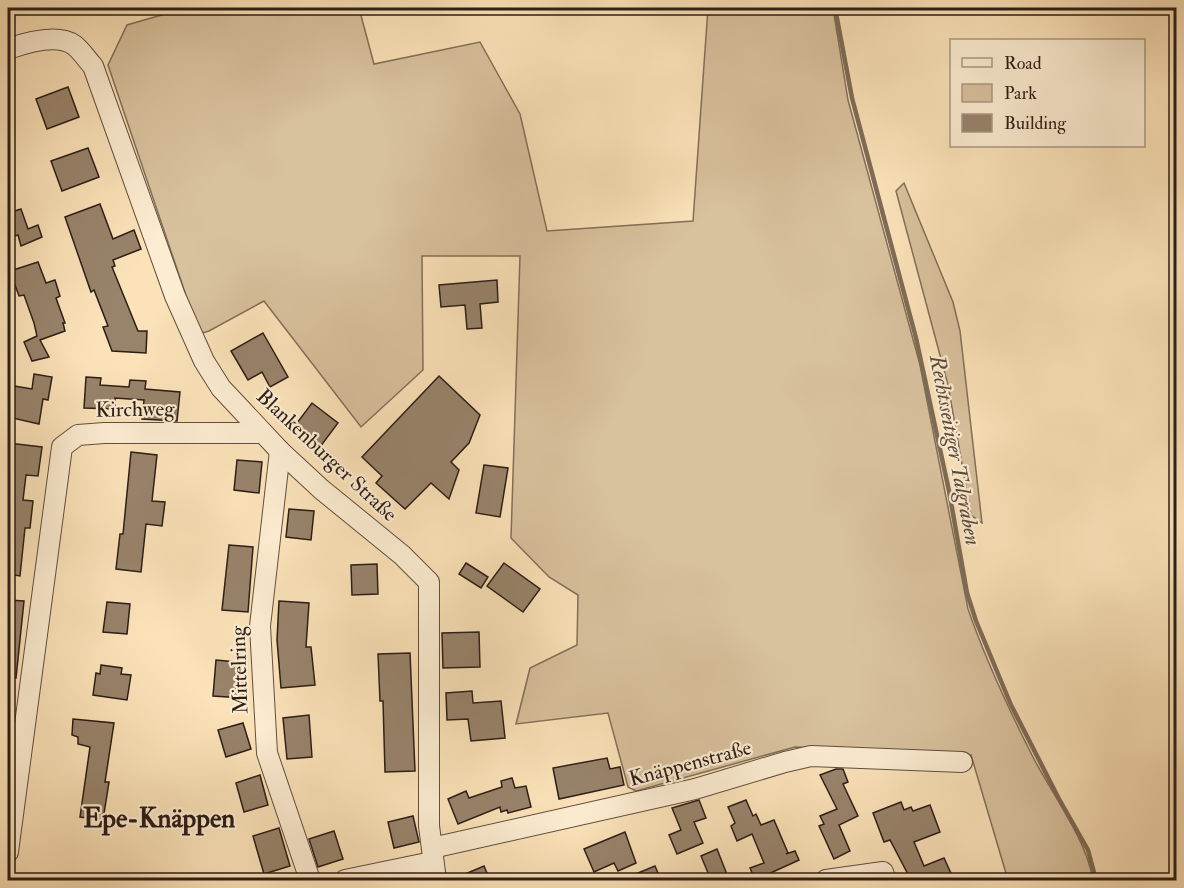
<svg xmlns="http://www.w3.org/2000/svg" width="1184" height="888" viewBox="0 0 1184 888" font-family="'IM FELL Double Pica',serif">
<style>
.green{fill:#d8c19d;stroke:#826f5a;stroke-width:1.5}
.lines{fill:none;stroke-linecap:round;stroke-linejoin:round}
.stream{stroke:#7e6b57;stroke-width:4.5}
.building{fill:#98836b;stroke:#2c1d17;stroke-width:1.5}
.minor-casing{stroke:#604e3f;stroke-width:22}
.minor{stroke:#fcecd1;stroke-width:20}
.labels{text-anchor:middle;stroke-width:4.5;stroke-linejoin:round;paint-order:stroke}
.street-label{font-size:21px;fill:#2c1d17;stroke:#fcecd1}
.water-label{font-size:22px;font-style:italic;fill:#5c4a3c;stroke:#fcecd1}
.district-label{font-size:27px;font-weight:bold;fill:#2c1d17;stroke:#fcecd1}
</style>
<rect width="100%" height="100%" fill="#fbe2b8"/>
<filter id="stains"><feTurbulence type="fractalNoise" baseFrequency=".00333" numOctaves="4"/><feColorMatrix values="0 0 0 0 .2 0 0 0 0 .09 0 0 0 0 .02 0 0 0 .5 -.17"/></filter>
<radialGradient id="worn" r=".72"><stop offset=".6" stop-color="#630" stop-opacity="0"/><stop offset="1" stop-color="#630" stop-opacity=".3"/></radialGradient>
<!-- green -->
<g class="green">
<path d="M186 8H359L374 64 480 42 520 114 547 231 693 221 708 8H833L848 100 920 365 968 609C986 661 1010 712 1035 761 1055 798 1086 839 1093 880H1008L971 755 795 747 636 791 628 787 608 713 516 724 530 668 577 645 578 595 549 577 511 538 520 256H422L423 370 361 427 264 301 209 331 199 334 108 65 127 25Z"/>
<polygon points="904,183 953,302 960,331 982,523 971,515 948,385 896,191"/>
</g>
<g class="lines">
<!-- stream -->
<polyline class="stream" points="835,8 852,98 916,338 949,491 967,593 976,621 1011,705 1059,799 1088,850 1096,880"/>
</g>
<!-- building -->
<g class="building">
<polygon points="68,87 79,117 47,129 36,99"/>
<polygon points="88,148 99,177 62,191 51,161"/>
<polygon points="100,204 113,239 134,230 141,249 113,260 115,266 112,267 138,331 147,331 146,353 112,351 103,327 108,326 94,290 91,292 65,217"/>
<polygon points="21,209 28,229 38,225 42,237 21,246 18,235 8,238 8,213"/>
<polygon points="38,262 46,283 55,280 60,296 56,298 65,323 63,323 65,331 40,340 49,357 32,361 24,342 37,336 34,323 24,295 19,296 10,271"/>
<polygon points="497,280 498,302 480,304 482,328 467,329 465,305 441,307 439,285"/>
<polygon points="263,333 288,377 270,387 262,372 248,380 231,351"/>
<polygon points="34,374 52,377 48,400 43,399 39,424 8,417 8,385 32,389"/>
<polygon points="439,376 480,415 469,443 451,462 459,470 449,499 431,483 405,509 376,483 382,476 362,457"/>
<polygon points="86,377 101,378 100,385 129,387 130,380 146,381 145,389 180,392 177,421 142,419 144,400 115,398 115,409 84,408"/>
<polygon points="312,403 338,423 317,451 291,431"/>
<polygon points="8,443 42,447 38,476 26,475 23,500 33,501 30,528 25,528 20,576 8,574"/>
<polygon points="131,452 157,455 152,501 165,502 162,526 146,524 141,572 116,569 120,534 123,534"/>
<polygon points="237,460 262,462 259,493 234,490"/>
<polygon points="484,465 508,468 500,517 476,513"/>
<polygon points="289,509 314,511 311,540 286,537"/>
<polygon points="229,545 253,547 248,612 222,610"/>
<polygon points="466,563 488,577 481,588 459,574"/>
<polygon points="504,563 540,589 523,612 487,586"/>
<polygon points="377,564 378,594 352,595 351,565"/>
<polygon points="8,600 24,601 16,678 8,678"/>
<polygon points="279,601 309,603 306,647 311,647 315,685 281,688 277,640"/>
<polygon points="107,602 130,604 127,634 103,632"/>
<polygon points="479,632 480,667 443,668 442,633"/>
<polygon points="410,653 415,771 385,772 383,701 380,701 378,654"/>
<polygon points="216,660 246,663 243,698 213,696"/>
<polygon points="101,665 122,668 121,674 131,675 127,700 93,695 96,673 100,674"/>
<polygon points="472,691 473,703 501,701 505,738 471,741 468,719 447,720 446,693"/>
<polygon points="309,715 312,757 287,759 283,718"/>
<polygon points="73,719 114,723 105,782 109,782 103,820 80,817 90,747 78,744 78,737 72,735"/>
<polygon points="243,723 251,749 226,757 218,730"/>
<polygon points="607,758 610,769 620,767 624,785 559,799 553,768"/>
<polygon points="836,769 843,769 848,782 843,784 858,816 839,825 850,851 834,859 819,826 824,824 820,816 837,809 820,775"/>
<polygon points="260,775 268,805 244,812 236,783"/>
<polygon points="512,778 515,788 526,786 531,807 508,813 507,810 501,812 500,807 458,824 448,799 466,791 469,798 502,787 501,781"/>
<polygon points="699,800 706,818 694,822 703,843 677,854 669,835 681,830 672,808"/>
<polygon points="746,800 753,816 756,814 761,825 774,820 788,853 786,854 795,851 799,860 755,880 750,868 764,863 752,834 737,841 731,826 735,823 728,807"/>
<polygon points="901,802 904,810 911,807 913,811 930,805 940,832 914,842 924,866 944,858 954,880 911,880 890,840 884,842 873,813"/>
<polygon points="413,816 419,842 394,848 388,822"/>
<polygon points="279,828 290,866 264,874 253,836"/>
<polygon points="334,831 343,859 318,867 309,839"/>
<polygon points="625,832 636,863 618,871 614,863 594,872 584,849"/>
<polygon points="717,849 728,877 720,880 711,880 701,856"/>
<polygon points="484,866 490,880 451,880"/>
<polygon points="655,866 661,880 621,880"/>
</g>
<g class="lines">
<!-- minor casing -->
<g class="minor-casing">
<g id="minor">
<path d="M8 49C25 43 57 33 74 45 81 50 87 60 93 66L175 296 204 361 221 388 280 451 321 489 402 555 429 582V826L436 880"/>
<polyline points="280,451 260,626 267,753 310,880"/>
<polyline points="432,848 695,789 785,762 811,756 962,762"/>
<polyline points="8,852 62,447 78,435 104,433 262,433"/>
<polyline points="345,880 432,862"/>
<polyline points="826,880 883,872 886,880"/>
</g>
</g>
<!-- minor -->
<use href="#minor" class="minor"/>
</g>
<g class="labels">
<!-- street labels -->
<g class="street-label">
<text transform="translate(135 409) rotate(-1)" y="7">Kirchweg</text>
<text transform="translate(327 455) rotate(43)" y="7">Blankenburger Straße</text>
<text transform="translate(239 670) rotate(-92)" y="7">Mittelring</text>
<text transform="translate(690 763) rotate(-15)" y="7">Knäppenstraße</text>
</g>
<!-- water labels -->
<g class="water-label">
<text transform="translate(956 450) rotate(79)" y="8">Rechtsseitiger Talgraben</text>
</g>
<!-- district labels -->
<g class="district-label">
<text x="159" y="827">Epe-Knäppen</text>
</g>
</g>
<!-- margin -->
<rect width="1184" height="888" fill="none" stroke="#fbe2b8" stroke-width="30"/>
<rect x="9" y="9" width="1166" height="870" fill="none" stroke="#2c1d17" stroke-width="3"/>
<rect x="15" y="15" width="1154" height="858" fill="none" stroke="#2c1d17" stroke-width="1.5"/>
<!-- legend -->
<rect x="950" y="39" width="195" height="108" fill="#fcecd1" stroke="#a99987" stroke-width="1.5"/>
<rect x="962" y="58" width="30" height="9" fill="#fcecd1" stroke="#a99987" stroke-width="1.5"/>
<text x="1004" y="69" font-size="18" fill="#2c1d17">Road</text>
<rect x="962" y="84" width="30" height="18" fill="#d8c19d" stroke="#a99987" stroke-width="1.5"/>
<text x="1004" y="99" font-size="18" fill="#2c1d17">Park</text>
<rect x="962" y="114" width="30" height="18" fill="#98836b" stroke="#a99987" stroke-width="1.5"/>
<text x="1004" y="129" font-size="18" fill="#2c1d17">Building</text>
<rect width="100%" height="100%" filter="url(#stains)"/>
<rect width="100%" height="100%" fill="url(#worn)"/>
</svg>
